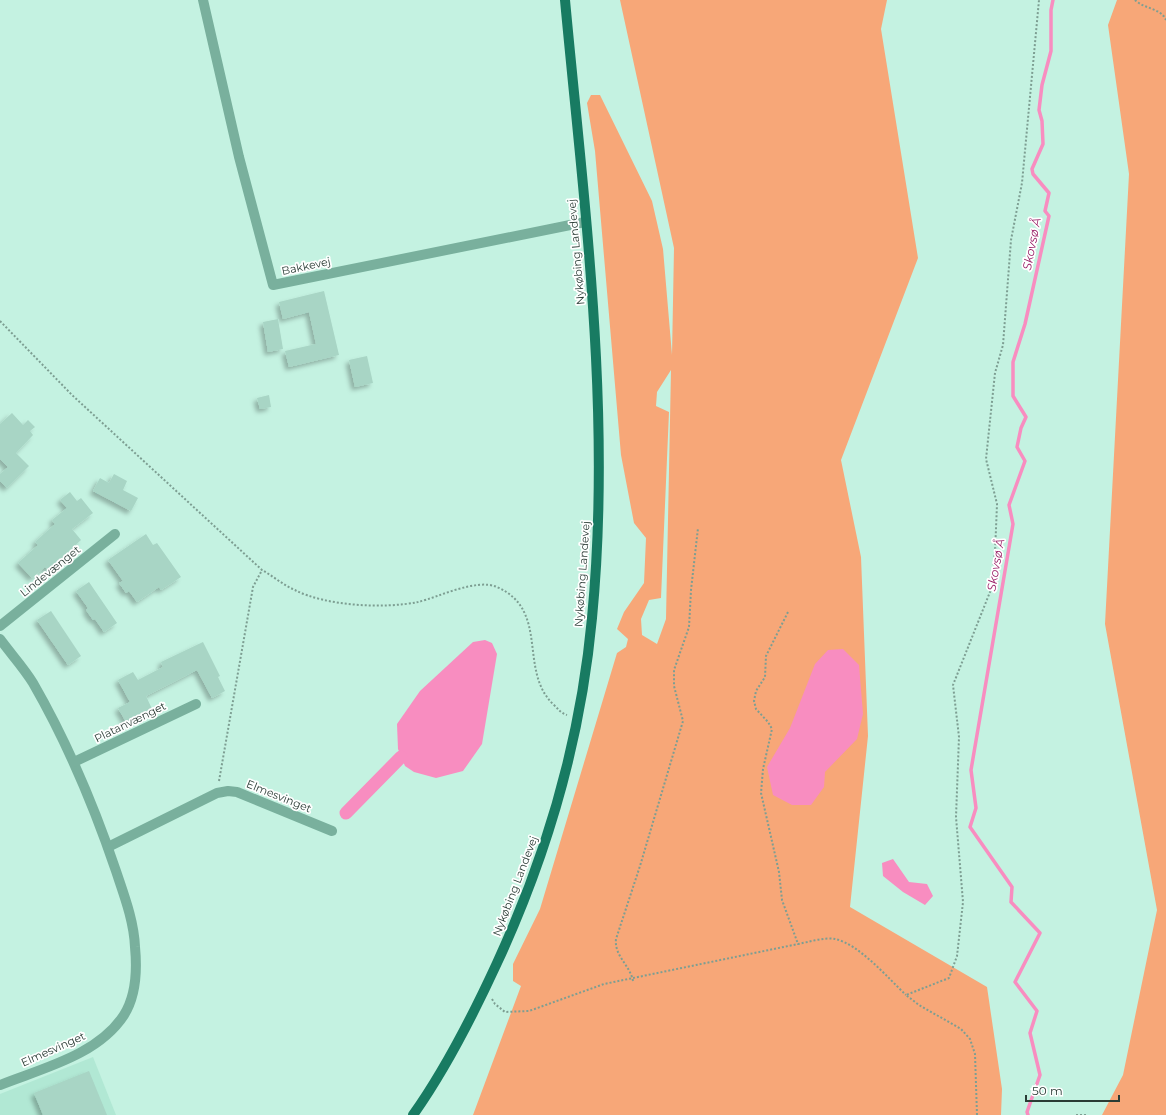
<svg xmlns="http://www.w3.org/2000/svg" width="1166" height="1115" viewBox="0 0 1166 1115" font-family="Montserrat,sans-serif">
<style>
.built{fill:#b1e8d4}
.green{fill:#f7a778;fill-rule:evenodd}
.water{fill:#f88dc0}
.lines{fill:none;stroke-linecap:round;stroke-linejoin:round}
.stream{stroke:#f88dc0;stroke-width:3.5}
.canal{stroke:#f88dc0;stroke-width:13}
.building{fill:#a8d5c5;filter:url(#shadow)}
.path{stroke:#7d9e92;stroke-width:2;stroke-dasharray:2 2;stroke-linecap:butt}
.minor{stroke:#79b09d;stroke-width:10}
.major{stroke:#187b62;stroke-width:10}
.labels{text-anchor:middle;stroke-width:3.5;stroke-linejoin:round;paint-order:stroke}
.street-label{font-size:11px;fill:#2a3c35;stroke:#fff}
.water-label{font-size:12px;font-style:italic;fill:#971a63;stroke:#fff}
</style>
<defs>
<filter id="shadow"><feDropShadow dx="-3.5" dy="3.5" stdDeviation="2" flood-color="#0004"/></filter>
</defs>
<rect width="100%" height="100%" fill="#c4f2e1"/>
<!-- built -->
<polygon class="built" points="93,1057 116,1115 0,1115 0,1094"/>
<!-- green -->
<g class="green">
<path d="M620 0H887L881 29 918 258 841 460 861 557 868 736 850 907 987 987 1002 1089 1001 1115H473L521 986 513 981V964L540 909 617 653 626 647 628 639 617 629 624 612 644 583 646 538 634 523 621 455 595 151 587 103 591 95H600L652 201 663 249 672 355 674 248ZM671 370 666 619 657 644 642 635 641 619 649 600 661 598 669 412 656 406 657 392Z"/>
<polygon points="1117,0 1166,0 1166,1115 1102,1115 1123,1075 1157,910 1105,624 1129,174 1108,25"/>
</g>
<!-- water -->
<g class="water">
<polygon points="485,640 492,643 497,654 482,744 463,771 436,778 414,772 405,766 398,749 397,724 420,691 473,642"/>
<polygon points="843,649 859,665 863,714 857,739 825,772 824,787 811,805 792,805 773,795 767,767 790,728 815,664 828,650"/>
<polygon points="893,859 909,882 927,884 933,896 925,905 903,892 883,876 882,863"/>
</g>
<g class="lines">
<!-- stream -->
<polyline class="stream" points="1028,1115 1027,1112 1040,1075 1030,1033 1037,1011 1015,982 1040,933 1011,902 1012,887 970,827 976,808 971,770 1013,524 1009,505 1025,461 1017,447 1021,428 1026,417 1013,396 1013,362 1025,324 1049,216 1045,211 1049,193 1033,174 1032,169 1043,144 1042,121 1039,110 1042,85 1051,51 1051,10 1053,0"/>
<!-- canal -->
<polyline class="canal" points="346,813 401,757"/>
</g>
<!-- building -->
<g class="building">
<polygon points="324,291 339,355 289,367 285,351 316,344 309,312 283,319 279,302"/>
<polygon points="278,319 283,349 268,352 263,322"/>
<polygon points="367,356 373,383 355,387 349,360"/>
<polygon points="269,395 271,407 260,409 257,398"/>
<polygon points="12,413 23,425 28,420 35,427 30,431 33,435 16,453 29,466 7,488 0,481 0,474 8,467 0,459 0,424"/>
<polygon points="114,474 127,481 123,490 138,498 131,511 93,491 100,478 109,483"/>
<polygon points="70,492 77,501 81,498 93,513 72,529 81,540 48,570 45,567 32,578 18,563 38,545 35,542 55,524 52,520 67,508 60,500"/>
<polygon points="146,534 153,545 157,543 181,577 161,590 159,587 137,602 129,591 126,593 119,583 123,581 108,560"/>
<polygon points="89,582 117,623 104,632 95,619 93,620 86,610 88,608 76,591"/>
<polygon points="51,611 81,656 68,665 37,620"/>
<polygon points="203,642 220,676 218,677 225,691 212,698 197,670 146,696 152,709 126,722 118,708 130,702 118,680 133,672 138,680 163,667 161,662"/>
<polygon points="89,1071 107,1115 43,1115 34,1093"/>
</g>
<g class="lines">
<!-- path -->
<g class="path">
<path d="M1135 0C1144 9 1161 8 1166 20"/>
<path d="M0 321 72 395 262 570C273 576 283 585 295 590 325 606 385 609 418 602 439 597 476 578 497 587 550 610 518 670 553 704 558 709 561 713 567 715"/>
<path d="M788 612 766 656 765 677 756 691 754 701 756 709 768 722 772 729 763 769 761 793 779 872 782 900 798 944C809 942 824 937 835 939 859 944 888 978 906 995"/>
<polyline points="219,781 253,587 262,570"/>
<path d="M633 981C630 965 614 956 616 939L640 866 683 721 674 686V670L689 627 691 590 698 528"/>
<polyline points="492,999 495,1004 505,1012 529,1011 604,984 798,944"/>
<polyline points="977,1115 975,1054 970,1039 961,1029 919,1005 906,995 949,978 957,956 963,902 956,817 959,737 953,685 990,592 995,553 997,504 986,459 995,373 1003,345 1011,240 1022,183 1039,0"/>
<polyline points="1076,1115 1088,1115"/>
</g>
<!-- minor -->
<g class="minor">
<polyline points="203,0 239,157 273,285 585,222"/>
<polyline points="0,626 115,534"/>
<path d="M0 639C11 654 24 668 33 683 67 742 94 806 116 871 124 895 134 921 135 947 137 968 136 996 124 1015 98 1055 43 1068 0 1085"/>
<polyline points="74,762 196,704"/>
<polyline points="108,847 217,793 228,791 237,792 332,831"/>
</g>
<!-- major -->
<path class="major" d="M413 1115C445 1070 474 1013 497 963 547 855 581 737 592 618 612 412 584 205 565 0"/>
</g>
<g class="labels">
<!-- street labels -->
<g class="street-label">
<text transform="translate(576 252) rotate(-95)" y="4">Nykøbing Landevej</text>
<text transform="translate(306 266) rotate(-12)" y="4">Bakkevej</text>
<text transform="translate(50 571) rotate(-39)" y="4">Lindevænget</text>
<text transform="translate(582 574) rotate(-86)" y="4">Nykøbing Landevej</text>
<text transform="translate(130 722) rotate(-26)" y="4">Platanvænget</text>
<text transform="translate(279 796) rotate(22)" y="4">Elmesvinget</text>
<text transform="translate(515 886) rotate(-69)" y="4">Nykøbing Landevej</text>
<text transform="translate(53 1049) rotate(-24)" y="4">Elmesvinget</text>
</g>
<!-- water labels -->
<g class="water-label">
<text transform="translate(1032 244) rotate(-79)" y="4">Skovsø Å</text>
<text transform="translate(996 565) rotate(-80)" y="4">Skovsø Å</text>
</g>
</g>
<!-- scale -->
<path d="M1026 1095v6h93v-6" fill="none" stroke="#2a3c35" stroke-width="2"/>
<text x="1032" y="1095" font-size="12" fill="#2a3c35" stroke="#ffffff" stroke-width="3" paint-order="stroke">50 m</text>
</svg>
